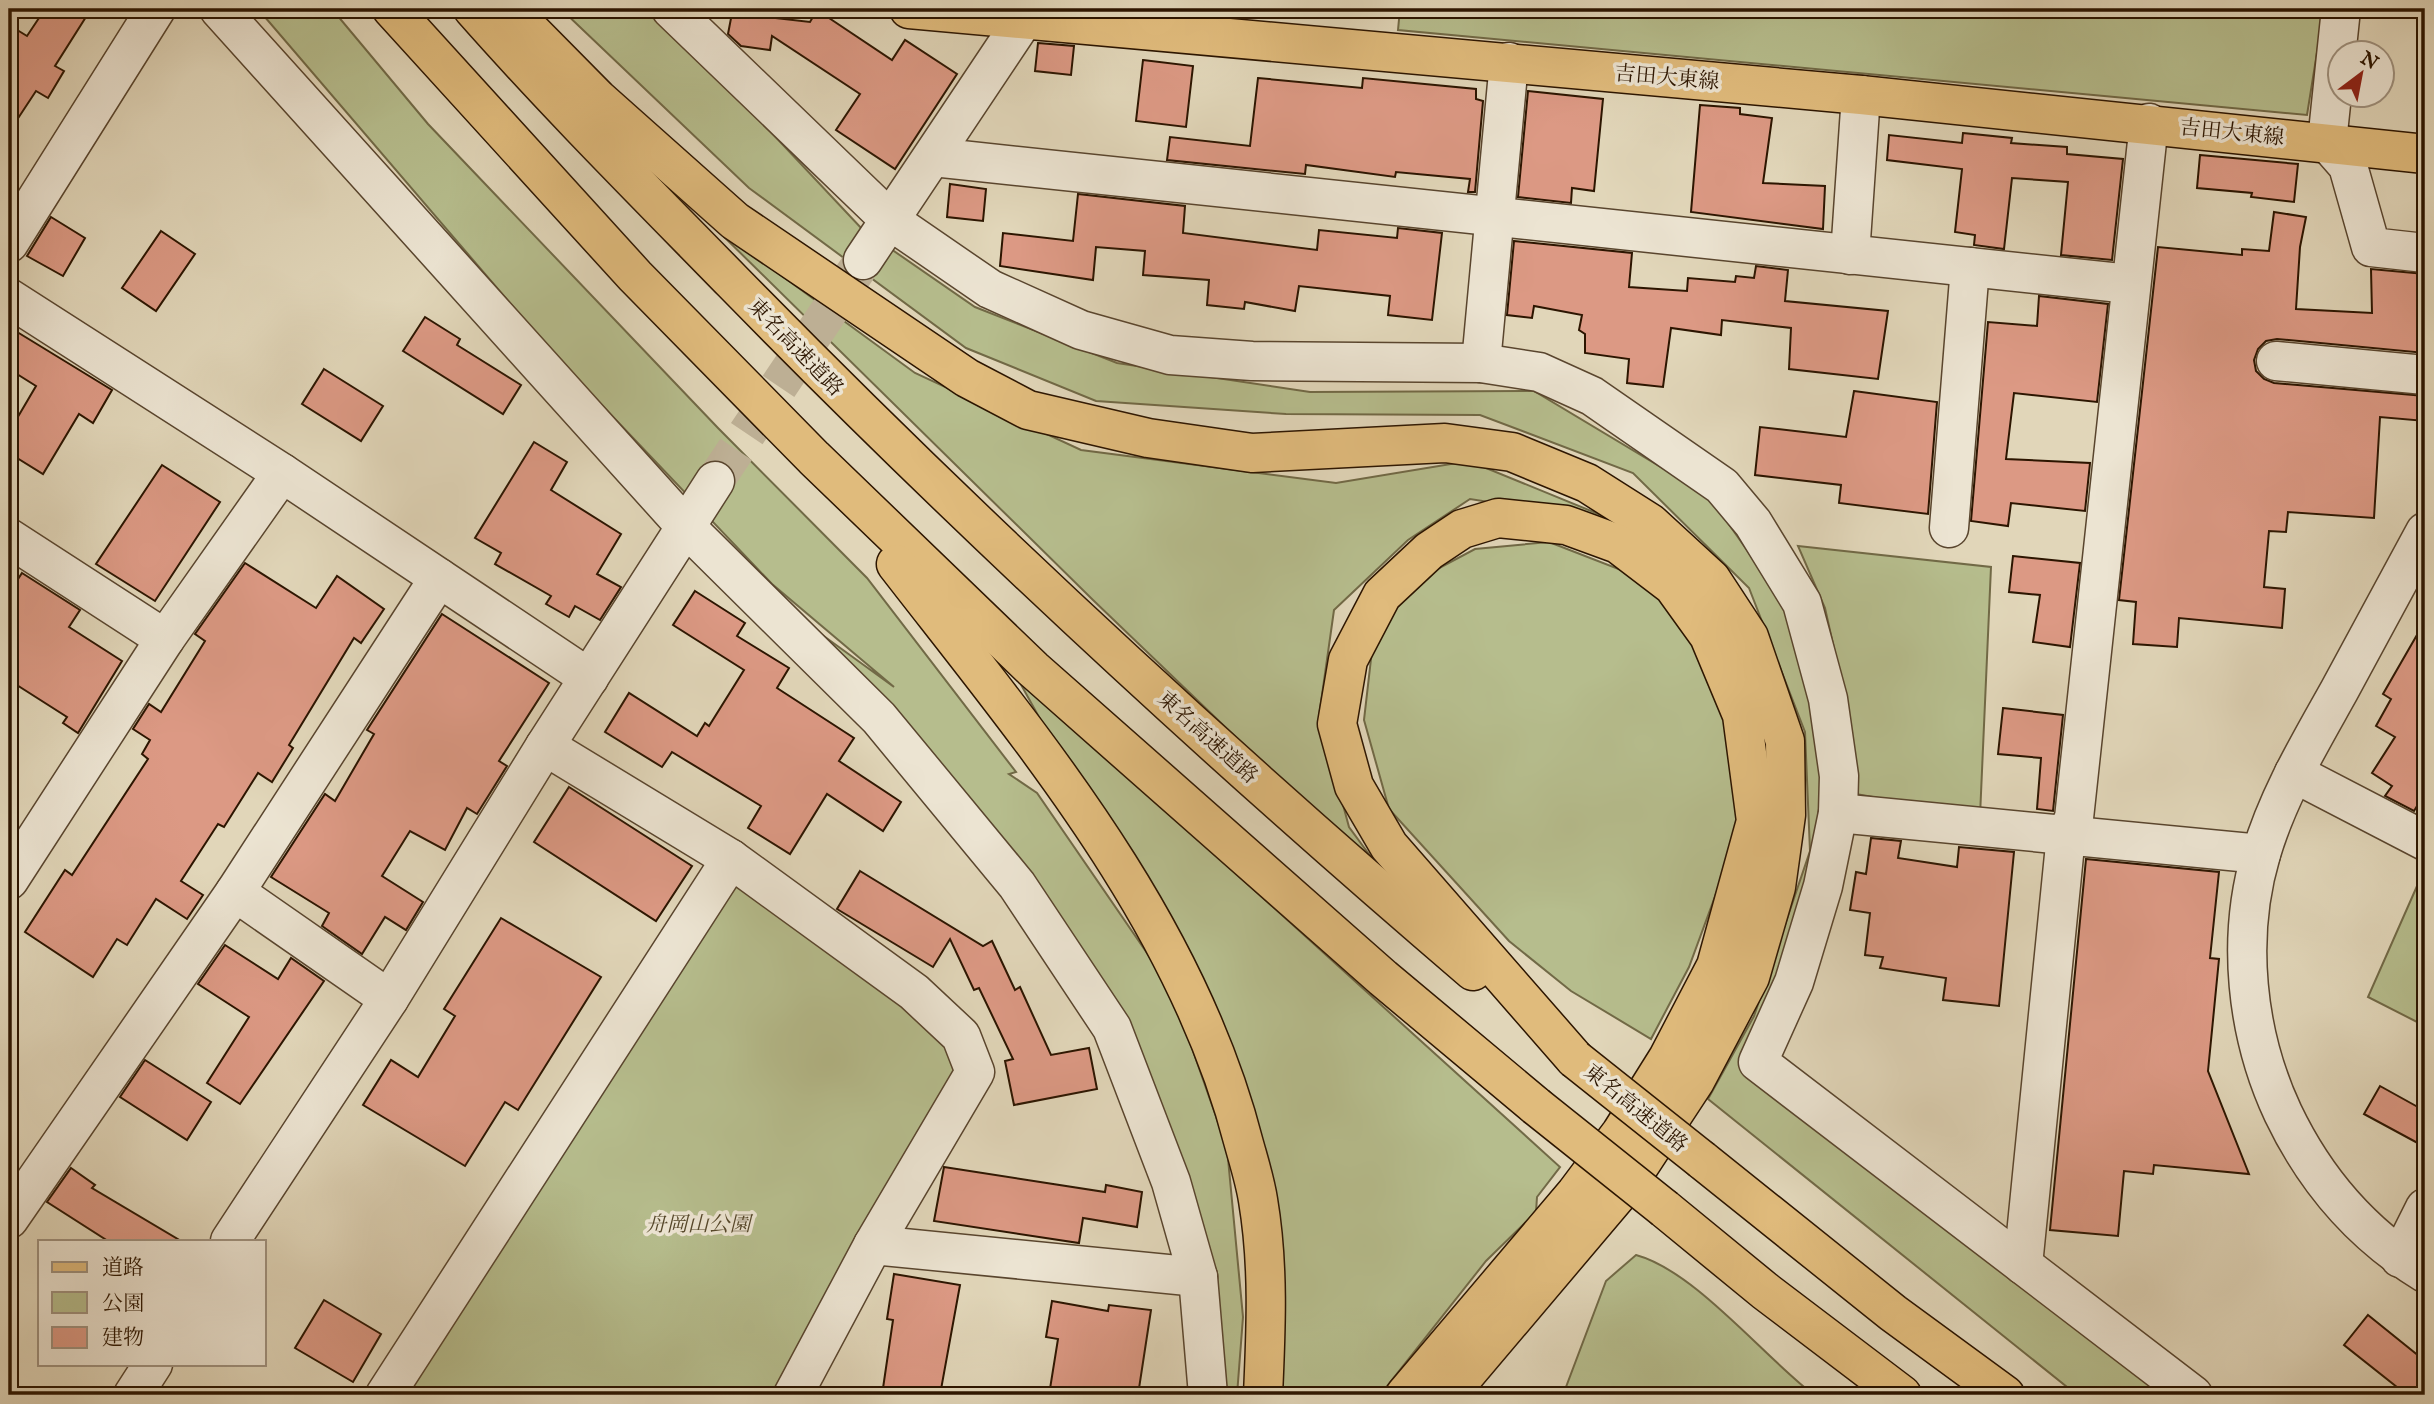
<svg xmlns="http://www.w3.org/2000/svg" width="2434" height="1404" viewBox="0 0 2434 1404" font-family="'IM FELL English','Noto Serif JP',serif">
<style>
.green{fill:#b6bd8d;stroke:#716946;stroke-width:2}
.building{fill:#dc9984;stroke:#2c1500;stroke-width:2}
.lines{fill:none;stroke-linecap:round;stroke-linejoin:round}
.minor-tunnel{stroke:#bdaf94;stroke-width:38;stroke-dasharray:38 19;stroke-linecap:butt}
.minor-casing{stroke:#59452e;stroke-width:41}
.major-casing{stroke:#2c1500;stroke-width:41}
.highway-casing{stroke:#2c1500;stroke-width:41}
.minor{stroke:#ece4d2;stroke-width:38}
.major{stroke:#e0bb7c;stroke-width:38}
.highway{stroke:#e0bb7c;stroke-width:38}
.highway-bridge-casing{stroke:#2c1500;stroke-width:41;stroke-linecap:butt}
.highway-bridge{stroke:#e0bb7c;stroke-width:38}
.labels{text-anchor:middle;stroke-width:7;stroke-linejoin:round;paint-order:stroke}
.street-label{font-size:21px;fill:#2c1500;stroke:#ece4d2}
.park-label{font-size:21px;font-style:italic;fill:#55472a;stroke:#ece4d2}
</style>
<rect width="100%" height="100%" fill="#e1d6b9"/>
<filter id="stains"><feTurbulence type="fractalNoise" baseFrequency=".00286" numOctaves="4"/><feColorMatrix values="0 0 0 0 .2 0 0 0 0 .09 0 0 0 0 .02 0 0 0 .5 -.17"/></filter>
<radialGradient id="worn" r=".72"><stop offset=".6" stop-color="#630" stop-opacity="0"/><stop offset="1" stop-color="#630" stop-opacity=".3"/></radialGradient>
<!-- green -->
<g class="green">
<polygon points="258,9 332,9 428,124 718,428 867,578 1016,772 1009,774 1037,793 1171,988 1227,1148 1243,1317 1237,1395 1205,1395 1213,1335 1069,963 770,597 894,687 772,584 557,358"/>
<polygon points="561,9 665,9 738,97 862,229 975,307 1117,363 1310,392 1534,391 1709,496 1792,614 1826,727 1825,850 1746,1076 2166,1395 2077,1395 1708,1099 1754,1016 1810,851 1805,732 1749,588 1633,473 1480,415 1286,414 1096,401 966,348 749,188"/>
<polygon points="1400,9 2324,9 2307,115 1398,30"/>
<polygon points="711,224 915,373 1081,450 1336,483 1469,461 1618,522 1470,499 1408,540 1334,610 1319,716 1349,827 1396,891 1093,600"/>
<polygon points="1549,542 1647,580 1710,667 1738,770 1738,834 1689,967 1651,1039 1571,991 1509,941 1389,809 1364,720 1374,633 1426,575 1475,549"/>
<polygon points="1798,546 1991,567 1980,816 1856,794 1849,716 1825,608"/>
<polygon points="1019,681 1060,714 1560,1167 1537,1197 1536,1212 1486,1261 1380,1395 1278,1395 1256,1123 1162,939"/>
<polygon points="731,859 914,992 975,1072 800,1395 400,1395"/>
<polygon points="2425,868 2425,1026 2368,997"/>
<path d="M1636 1255C1695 1271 1763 1356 1814 1395H1563L1606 1281Z"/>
</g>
<!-- building -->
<g class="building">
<polygon points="45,9 91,9 55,66 64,71 48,98 36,91 9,132 9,25 27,36"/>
<polygon points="817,10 892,60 905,40 957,74 895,169 836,130 860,94 772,36 770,50 741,46 728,34 732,13 810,22"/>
<polygon points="1038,43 1074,46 1071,75 1035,71"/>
<polygon points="1143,60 1193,66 1186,127 1136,121"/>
<polygon points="1258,78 1362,88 1363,78 1476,89 1476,99 1483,101 1475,192 1468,192 1470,179 1396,172 1395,177 1306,165 1305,174 1167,160 1170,137 1250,146"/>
<polygon points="1528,91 1603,99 1594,191 1572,188 1571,203 1518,197"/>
<polygon points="1700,105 1740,108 1740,114 1772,118 1763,183 1825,186 1823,229 1691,212"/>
<polygon points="1963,133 2012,138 2011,143 2067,147 2067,154 2123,159 2112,260 2061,255 2068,182 2012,178 2004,249 1974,245 1975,235 1955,232 1962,169 1887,160 1889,135 1962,143"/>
<polygon points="2200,155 2298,164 2294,202 2251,197 2252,193 2197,188"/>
<polygon points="950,184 986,189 983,221 947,217"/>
<polygon points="1078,194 1185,206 1183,233 1317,250 1319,230 1397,238 1398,228 1442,233 1432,320 1388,315 1390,296 1299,286 1295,311 1245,302 1244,309 1207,305 1209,280 1143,275 1145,251 1096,247 1093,280 1000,266 1003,233 1073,241"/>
<polygon points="2274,212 2306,217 2300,247 2296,309 2372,313 2371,269 2425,274 2425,353 2277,339 2266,341 2258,349 2254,360 2256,371 2264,379 2274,383 2425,396 2425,421 2380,417 2374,518 2288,512 2286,532 2269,531 2264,587 2285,589 2282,628 2179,618 2177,647 2133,644 2136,602 2119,600 2158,247 2242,255 2242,249 2269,251"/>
<polygon points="51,217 85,238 63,276 27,256"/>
<polygon points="161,231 195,254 156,311 122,288"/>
<polygon points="1514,241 1632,253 1629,287 1687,291 1688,278 1735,282 1736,276 1754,278 1756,266 1788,270 1785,301 1888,311 1878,379 1789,369 1791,328 1722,320 1721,335 1671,328 1663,387 1627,383 1629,359 1585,353 1585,334 1579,330 1582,315 1534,306 1532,318 1507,315"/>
<polygon points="2039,296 2108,304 2097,402 2014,393 2006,459 2090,463 2085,511 2011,503 2008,526 1971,521 1988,322 2037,326"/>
<polygon points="425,317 460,339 457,345 521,385 503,414 403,351"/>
<polygon points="9,327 112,390 93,423 79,414 43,474 9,453 9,432 36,386 9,369"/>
<polygon points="324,369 383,406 361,441 302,404"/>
<polygon points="1854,391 1937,402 1928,514 1839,503 1841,485 1755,475 1760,427 1846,437"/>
<polygon points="534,442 567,462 551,490 621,534 597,574 621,587 600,620 575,606 569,617 546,604 551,596 495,564 501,553 475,538"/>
<polygon points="162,465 220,502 155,601 96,564"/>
<polygon points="2013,556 2080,563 2070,647 2033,642 2040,595 2009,592"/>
<polygon points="245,563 316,608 337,576 384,609 361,643 354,638 289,745 293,748 272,782 258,773 224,827 218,824 181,881 203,895 187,919 156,899 127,945 117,939 93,977 25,932 65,870 72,875 148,759 142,754 150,740 133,729 149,704 161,712 205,641 195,634"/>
<polygon points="22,573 80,610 69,627 122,661 78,733 63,723 67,717 9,680 9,593"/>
<polygon points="695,591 745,623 737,636 789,668 777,688 854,738 839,761 901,802 883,831 827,794 790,854 748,828 761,806 672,752 662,767 605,732 629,693 697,736 705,723 709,726 744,670 673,625"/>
<polygon points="442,614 549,683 499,761 507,766 477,814 467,808 445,850 410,831 382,876 423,902 406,930 385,917 362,954 322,926 329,913 271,877 325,794 335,801 374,734 367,730"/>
<polygon points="2425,621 2425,793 2414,811 2385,796 2392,786 2372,773 2395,737 2376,726 2391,699 2383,694"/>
<polygon points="2003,708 2063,715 2053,811 2037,809 2041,758 1998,754"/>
<polygon points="569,787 692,866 656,921 534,842"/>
<polygon points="1871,838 1901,841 1898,858 1957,867 1959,847 2014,852 1999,1006 1943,1000 1946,978 1880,968 1883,957 1865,955 1870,913 1850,910 1856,872 1866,874"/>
<polygon points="2086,859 2219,872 2210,958 2219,959 2208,1071 2249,1174 2154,1165 2153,1174 2124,1171 2118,1236 2050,1230"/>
<polygon points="860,871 983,946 992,941 1015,990 1020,987 1051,1055 1089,1048 1097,1089 1014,1105 1005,1061 1013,1059 979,988 974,990 950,939 933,967 837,909"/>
<polygon points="501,918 601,977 518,1110 505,1102 465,1166 363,1105 391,1060 418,1077 455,1016 444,1009"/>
<polygon points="225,945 278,979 291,958 324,981 240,1104 207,1083 249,1017 198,984"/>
<polygon points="145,1060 211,1102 187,1140 120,1097"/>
<polygon points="2380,1086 2425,1111 2425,1147 2364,1114"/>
<polygon points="944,1167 1105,1192 1106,1185 1142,1192 1137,1227 1083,1218 1079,1243 934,1221"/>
<polygon points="71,1168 95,1185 92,1188 181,1241 108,1241 47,1202"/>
<polygon points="894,1274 960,1285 940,1395 882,1395 893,1320 887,1319"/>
<polygon points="324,1300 381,1334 353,1382 295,1348"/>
<polygon points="1052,1301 1108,1311 1109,1305 1151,1310 1138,1395 1049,1395 1058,1339 1046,1337"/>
<polygon points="2368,1315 2425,1361 2425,1395 2407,1395 2344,1345"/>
</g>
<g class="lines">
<!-- minor-tunnel -->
<polyline class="minor-tunnel" points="715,481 860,265"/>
<!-- minor casing -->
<g class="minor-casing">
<g id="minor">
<polyline points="219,9 686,527 879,718 1017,885 1112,1028 1171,1182 1198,1277 1208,1395"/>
<polyline points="671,9 891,221 990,289 1081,330 1170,355 1252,361 1481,363 1539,372 1592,396 1722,486 1753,523 1802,603 1828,699 1839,776 1838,813 1823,886 1794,982 1758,1062 2193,1395"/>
<polyline points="2341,9 2327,142 2348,166 2371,247 2425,253"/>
<polyline points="933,157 2130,284"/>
<polyline points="9,243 156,9"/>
<polyline points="1850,255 1861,95"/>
<polyline points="863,260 1024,19"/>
<polyline points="9,298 282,473 589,678"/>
<polyline points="2276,361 2425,375"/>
<polyline points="1481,363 1509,62"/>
<polyline points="1949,528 1970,267"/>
<path d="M2425 532C2396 585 2368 638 2339 691 2310 743 2278 796 2261 854 2236 938 2246 1034 2283 1113 2315 1180 2361 1234 2425 1273"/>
<polyline points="9,538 165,639"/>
<polyline points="545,746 731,859 914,992 961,1036 975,1072 873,1245 793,1395"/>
<polyline points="2294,773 2425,841"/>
<polyline points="1838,813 2261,854"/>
<polyline points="9,880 165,639 282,473"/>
<polyline points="235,892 389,999"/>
<polyline points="9,1219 235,892 439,578"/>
<polyline points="230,1241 389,999 545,746 715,481"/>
<polyline points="873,1245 1198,1277"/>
<polyline points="2400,1258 2425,1208"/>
<polyline points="2023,1265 2066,835 2074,818 2149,123"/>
<polyline points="133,1395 153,1364"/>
<polyline points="385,1395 731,859"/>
</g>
</g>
<!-- major casing -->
<g class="major-casing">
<polyline id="major" points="909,9 1861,95 2425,154"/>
</g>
<!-- highway casing -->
<g class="highway-casing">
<g id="highway">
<polyline points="392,9 635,276 814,458 1033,669 1383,978 1536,1106"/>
<path d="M473 9C556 103 645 192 733 282 969 523 1217 752 1473 971"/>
<polyline points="509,9 598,99 735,221 967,378 1028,410 1148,438 1252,453 1445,443 1512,452 1587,483 1650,523 1711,579 1749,637 1785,741 1786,815 1776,887 1750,977 1695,1081 1630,1180 1448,1395"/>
<path d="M896 564C1034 742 1187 921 1244 1144 1249 1162 1255 1181 1258 1200 1269 1265 1266 1330 1263 1395"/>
<polyline points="1702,1160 1893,1313 2005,1395"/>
<polyline points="1665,1209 1765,1291 1902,1395"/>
<polyline points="1405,1395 1576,1193 1621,1133 1668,1058 1716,966 1756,821 1742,715 1709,636 1673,586 1618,544 1566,525 1498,518 1462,529 1429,551 1382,595 1348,660 1337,724 1354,786 1389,846 1575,1059"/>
</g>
</g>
<!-- minor -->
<use href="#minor" class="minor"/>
<!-- major -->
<use href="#major" class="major"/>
<!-- highway -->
<use href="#highway" class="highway"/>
<!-- highway-bridge casing -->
<g class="highway-bridge-casing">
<g id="highway-bridge">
<polyline points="1575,1059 1702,1160"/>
<polyline points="1536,1106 1665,1209"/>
</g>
</g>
<!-- highway-bridge -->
<use href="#highway-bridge" class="highway-bridge"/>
</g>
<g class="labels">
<!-- street labels -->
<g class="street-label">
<text transform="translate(1667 77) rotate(5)" y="7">吉田大東線</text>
<text transform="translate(2232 132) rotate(6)" y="7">吉田大東線</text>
<text transform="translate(796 347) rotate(46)" y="7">東名高速道路</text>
<text transform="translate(1208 737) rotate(42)" y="7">東名高速道路</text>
<text transform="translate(1636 1108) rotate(39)" y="7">東名高速道路</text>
</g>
<!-- park labels -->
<g class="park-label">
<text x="698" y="1231">舟岡山公園</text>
</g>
</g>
<!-- margin -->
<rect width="2434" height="1404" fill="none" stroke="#e1d6b9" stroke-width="35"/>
<rect x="10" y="10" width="2413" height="1383" fill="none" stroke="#2c1500" stroke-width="3.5"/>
<rect x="18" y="18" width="2399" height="1369" fill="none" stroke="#2c1500" stroke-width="2"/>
<!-- legend -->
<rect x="38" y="1240" width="228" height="126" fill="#ece4d2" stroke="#9f917e" stroke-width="2"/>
<rect x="52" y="1262" width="35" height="10" fill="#e0bb7c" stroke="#9f917e" stroke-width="2"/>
<text x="102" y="1274" font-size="21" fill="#2c1500">道路</text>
<rect x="52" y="1292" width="35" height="21" fill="#b6bd8d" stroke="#9f917e" stroke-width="2"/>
<text x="102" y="1310" font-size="21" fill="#2c1500">公園</text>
<rect x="52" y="1327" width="35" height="21" fill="#dc9984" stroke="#9f917e" stroke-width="2"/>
<text x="102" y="1344" font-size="21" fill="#2c1500">建物</text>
<!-- north arrow -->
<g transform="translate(2361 74) rotate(32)"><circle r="33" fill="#ece4d2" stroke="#9f917e" stroke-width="2"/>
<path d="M0-5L12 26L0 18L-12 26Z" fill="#8f2418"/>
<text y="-10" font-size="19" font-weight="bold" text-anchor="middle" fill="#2c1500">N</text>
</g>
<rect width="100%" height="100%" filter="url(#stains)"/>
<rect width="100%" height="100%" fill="url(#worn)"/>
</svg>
